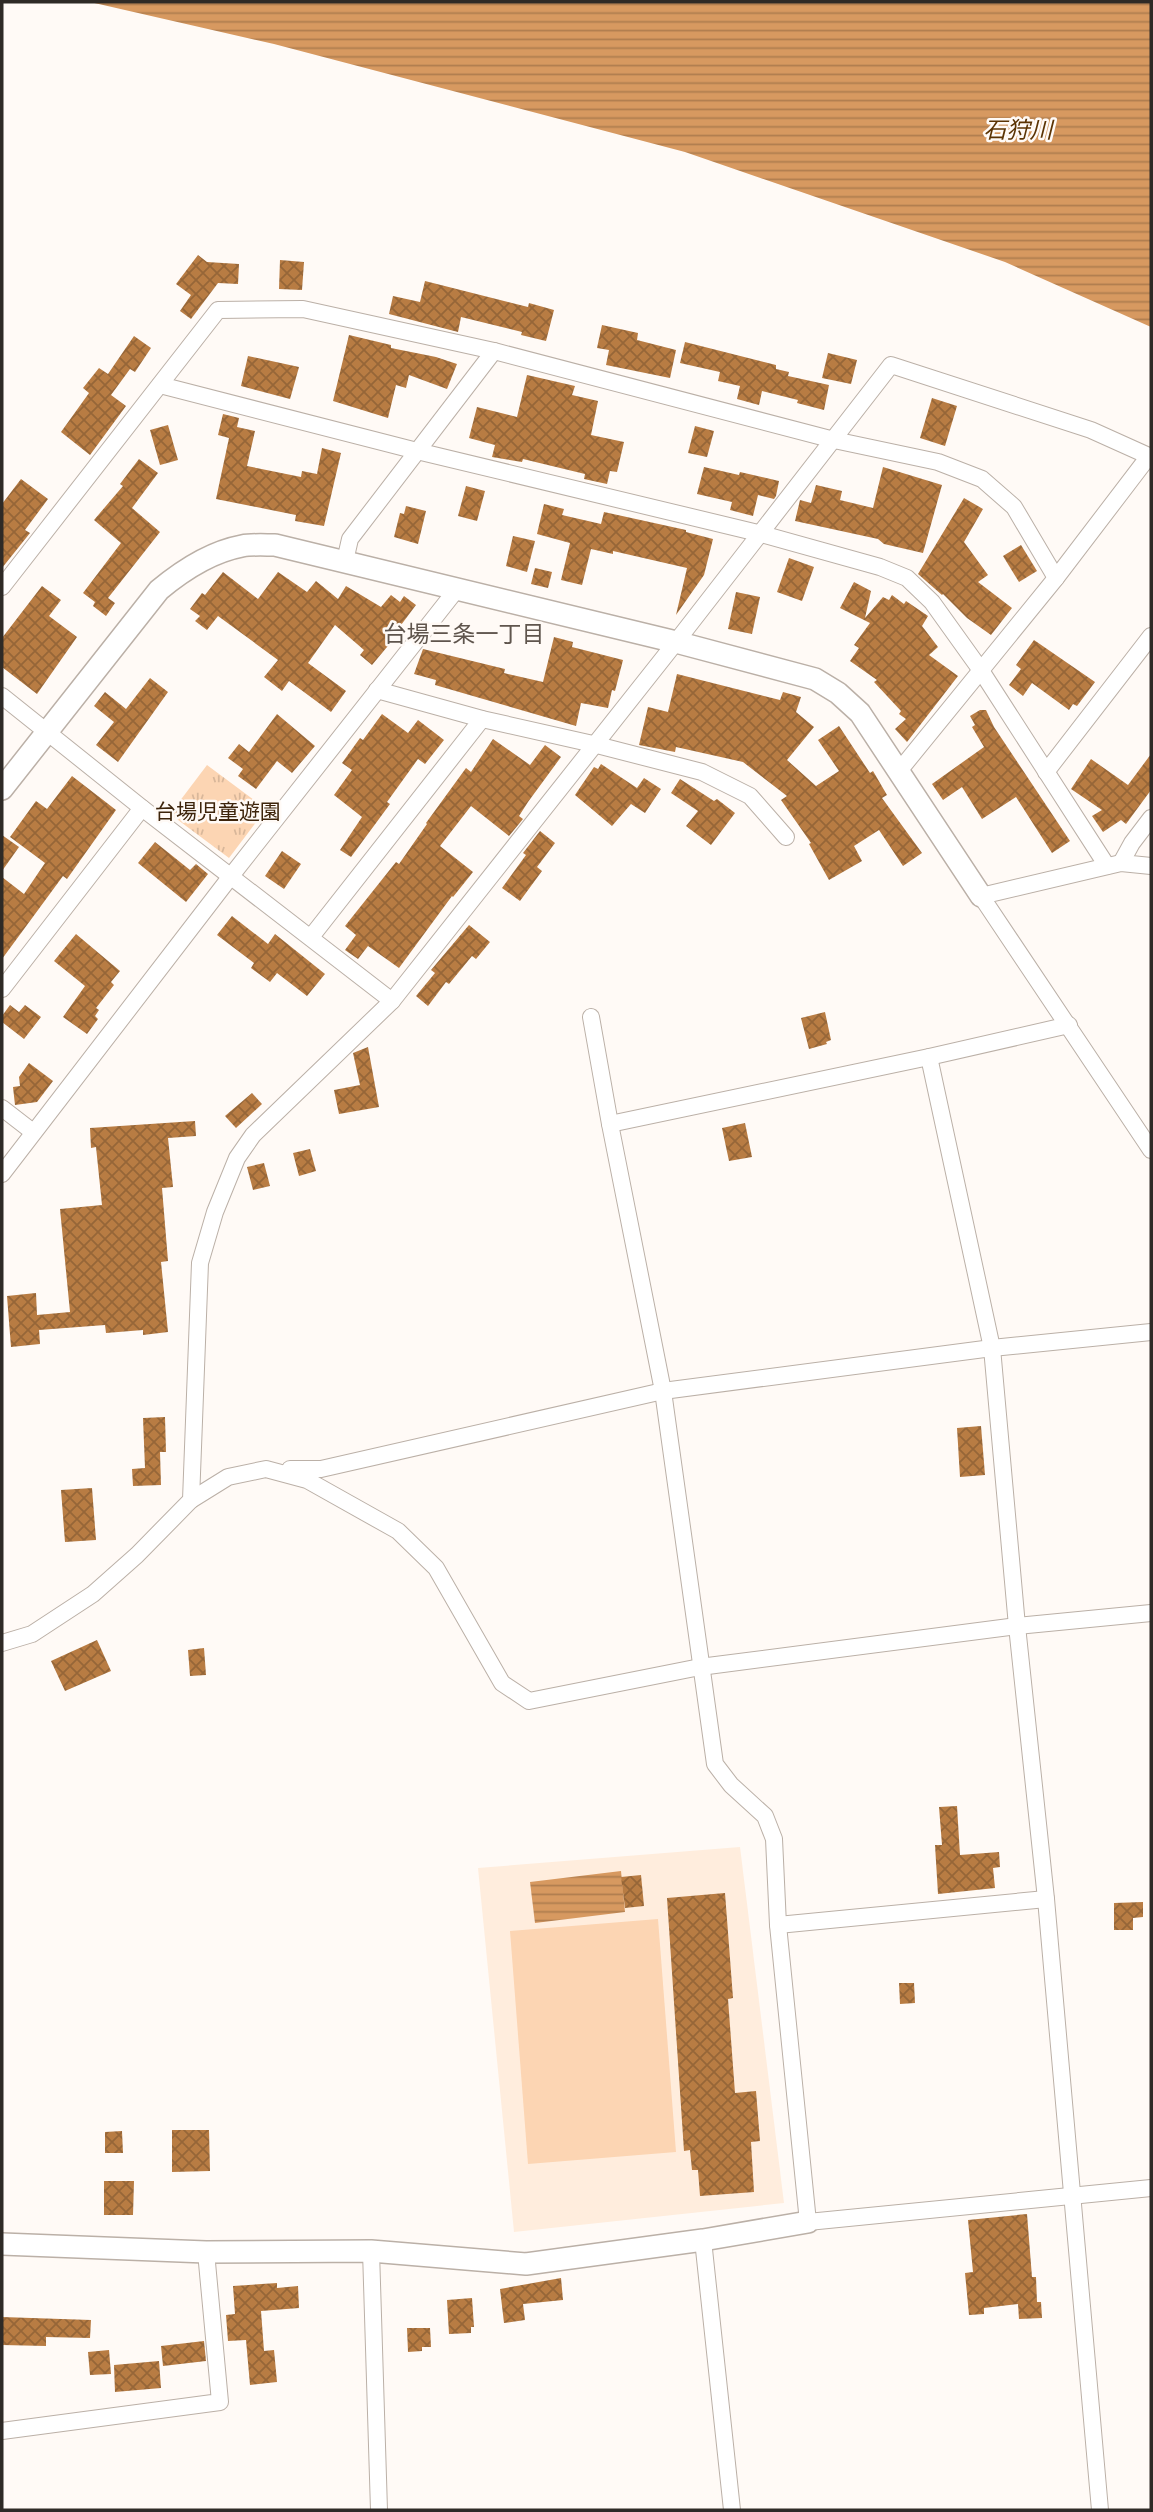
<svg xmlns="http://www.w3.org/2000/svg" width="1153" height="2512" viewBox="0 0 1153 2512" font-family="Rubik,'Noto Sans JP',sans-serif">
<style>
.built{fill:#ffeddd}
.park{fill:url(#park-tufts)}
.pitch{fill:#fcd5b3}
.water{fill:url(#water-rules)}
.building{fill:url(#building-cross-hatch)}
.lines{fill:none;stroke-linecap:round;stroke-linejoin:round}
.minor-casing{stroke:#bbb0a7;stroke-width:18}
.tertiary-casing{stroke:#bbb0a7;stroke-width:24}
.minor{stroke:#fff;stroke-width:16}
.tertiary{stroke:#fff;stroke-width:21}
.labels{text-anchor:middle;stroke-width:5;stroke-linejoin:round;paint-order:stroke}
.park-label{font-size:21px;fill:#3d240b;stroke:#fffaf6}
.water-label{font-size:23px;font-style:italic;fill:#5b3303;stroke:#fffaf6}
.neighbourhood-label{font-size:23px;fill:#5f554d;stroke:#fffaf6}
</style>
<defs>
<pattern id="park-tufts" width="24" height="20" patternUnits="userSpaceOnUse" patternTransform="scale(1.75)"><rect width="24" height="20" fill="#fcd5b3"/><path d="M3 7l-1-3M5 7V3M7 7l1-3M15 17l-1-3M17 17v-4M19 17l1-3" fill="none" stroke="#d8b79a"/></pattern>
<pattern id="water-rules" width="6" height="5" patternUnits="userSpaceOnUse" patternTransform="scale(1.75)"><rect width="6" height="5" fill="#d79960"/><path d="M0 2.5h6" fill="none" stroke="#af7d4f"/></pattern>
<pattern id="building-cross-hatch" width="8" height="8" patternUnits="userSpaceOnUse" patternTransform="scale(1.75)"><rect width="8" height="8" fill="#b87c43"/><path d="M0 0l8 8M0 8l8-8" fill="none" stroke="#966638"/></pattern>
</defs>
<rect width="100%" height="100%" fill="#fffaf6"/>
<!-- built -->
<polygon class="built" points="740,1847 784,2203 514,2232 478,1868"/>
<!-- park -->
<polygon class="park" points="207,765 266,809 229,858 170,814"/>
<!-- pitch -->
<polygon class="pitch" points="658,1919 676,2152 528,2164 510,1931"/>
<!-- water -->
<g class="water">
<polygon points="90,2 1151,2 1151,327 1005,262 685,152 274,44"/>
<polygon points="621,1871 625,1912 535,1923 530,1882"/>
</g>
<!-- building -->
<g class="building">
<polygon points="198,255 207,262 239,264 238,284 218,283 191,319 180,311 191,295 176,284"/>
<polygon points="280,260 304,262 302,290 279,289"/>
<polygon points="425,281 528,307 529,303 554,310 546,341 521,335 522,332 461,317 458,332 389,314 393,296 420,302"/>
<polygon points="602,325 638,333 637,340 676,350 670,378 606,365 609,350 597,348"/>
<polygon points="349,335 391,345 391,348 436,357 457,364 447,389 409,375 406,388 396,385 388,418 333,401"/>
<polygon points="134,336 151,348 135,372 130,369 111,395 126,406 90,455 61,432 89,393 83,388 99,368 108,374"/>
<polygon points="685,342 776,365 776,369 789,372 788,376 829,385 824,410 797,403 798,400 762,391 759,405 737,399 740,386 718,381 720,372 680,363"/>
<polygon points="828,353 857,360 851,384 822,378"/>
<polygon points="248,356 299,367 290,399 241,386"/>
<polygon points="527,375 575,386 572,395 598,401 591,435 624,442 617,472 610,471 607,484 584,479 585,474 523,459 522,462 492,457 495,445 469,438 477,407 517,417"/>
<polygon points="932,398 957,406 945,446 920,438"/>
<polygon points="223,414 239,418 237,427 255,431 247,466 301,477 302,471 317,474 322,448 341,453 324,526 295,521 296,515 216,499 229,438 218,435"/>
<polygon points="168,425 178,460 160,465 150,430"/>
<polygon points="695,426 714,431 707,457 688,453"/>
<polygon points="139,459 158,473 132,508 160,532 108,598 115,603 106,616 93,606 95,602 83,593 121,543 94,520 123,486 120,484"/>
<polygon points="704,467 739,475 740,472 779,481 776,496 774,499 758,495 753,516 730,510 732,502 697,494"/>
<polygon points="883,467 942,485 923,553 884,544 878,539 795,521 800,500 811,503 816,485 842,491 840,500 873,508"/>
<polygon points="21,479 48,499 25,530 30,533 2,568 2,504"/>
<polygon points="466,486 485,491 477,521 458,516"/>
<polygon points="964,498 983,509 964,542 988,575 978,582 1012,608 991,635 967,618 943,594 942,595 918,574"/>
<polygon points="544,504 564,509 562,515 601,524 604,512 686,530 686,532 713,539 704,575 676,615 687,568 613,551 613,554 591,549 582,585 561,580 570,543 537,534"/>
<polygon points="406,506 426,511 418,544 394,537 400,513 404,514"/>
<polygon points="513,536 535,541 527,572 506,566"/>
<polygon points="1021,545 1037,571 1019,582 1003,556"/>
<polygon points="789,558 814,567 802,601 777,592"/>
<polygon points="535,568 552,572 548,588 531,584"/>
<polygon points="223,572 258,599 278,572 307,592 316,581 338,599 346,586 381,607 391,595 400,602 404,596 416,605 389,641 392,641 372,665 360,655 364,650 335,625 308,663 346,691 331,712 289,681 282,691 264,677 278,660 218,616 207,630 195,621 200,616 190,609 202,593 205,595"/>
<polygon points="854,582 871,591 865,618 883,597 889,600 892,595 904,604 906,601 928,616 922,626 938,647 929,655 958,676 907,742 895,729 906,719 899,714 901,711 874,682 877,680 850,661 859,648 854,645 870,623 840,608"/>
<polygon points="42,586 61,600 49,616 77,637 37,694 2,667 2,638"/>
<polygon points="736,592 760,597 752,634 728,629"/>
<polygon points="554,637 573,642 572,647 623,660 615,691 612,690 608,708 581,703 576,726 435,685 436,680 414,674 423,649 505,669 504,673 543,682"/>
<polygon points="1034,640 1095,682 1077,706 1073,704 1069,710 1032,683 1023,696 1009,685 1021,669 1016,665"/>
<polygon points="677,674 780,700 783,692 801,697 796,712 814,727 787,760 816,786 839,771 818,740 839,726 870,773 873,771 887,795 882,798 922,853 903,866 879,830 854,846 862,861 829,880 809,844 811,843 781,800 787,796 743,762 676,747 675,752 639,745 648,707 668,712"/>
<polygon points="150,678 168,692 118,762 96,745 114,722 94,706 105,692 126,709"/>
<polygon points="980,710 986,710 994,727 1070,841 1052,853 1016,797 982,819 962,787 943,800 932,784 984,747 972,727 975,725 970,716"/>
<polygon points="277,714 315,746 292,773 277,761 256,789 238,776 243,769 228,758 239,744 249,752"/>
<polygon points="382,714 408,733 418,720 444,740 425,764 418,759 387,802 390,804 351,857 340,850 362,817 334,795 352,770 342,763 360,738 363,740"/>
<polygon points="493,739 530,765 545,745 561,757 528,802 519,816 523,819 509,836 471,806 440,846 473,872 453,897 452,896 399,968 368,946 358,959 345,950 356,935 345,926 396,862 399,864 427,824 426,823 466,768 471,772"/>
<polygon points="1151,754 1151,790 1126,824 1121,820 1103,832 1092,816 1102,810 1071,789 1091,759 1128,785"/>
<polygon points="601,764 637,788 644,778 661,789 645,813 631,804 612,826 575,795 594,767 598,769"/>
<polygon points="72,776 116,810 67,879 63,876 2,959 2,877 24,894 45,863 10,837 36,801 47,809"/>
<polygon points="680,779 714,801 717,799 735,813 711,845 686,826 698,811 671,793"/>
<polygon points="540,831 555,843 537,867 542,871 520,901 502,888 526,855 523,853"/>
<polygon points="2,835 19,847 2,871"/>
<polygon points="155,842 190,870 196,864 208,874 186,902 138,863"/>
<polygon points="282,851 301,864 284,889 265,876"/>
<polygon points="232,916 268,944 275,934 325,974 307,996 277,973 270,982 251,968 254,963 217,935"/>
<polygon points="469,925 490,942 476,959 472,956 449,984 446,982 428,1006 416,996 435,973 431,970"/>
<polygon points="76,934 120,971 111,982 114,985 96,1008 99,1010 95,1016 98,1019 87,1034 63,1017 85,986 54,961"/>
<polygon points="10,1005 19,1012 25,1005 41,1017 24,1039 2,1022 2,1016"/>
<polygon points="825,1012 831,1040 826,1042 827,1044 809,1049 801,1018"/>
<polygon points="368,1047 379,1107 339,1114 334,1090 360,1085 353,1053"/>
<polygon points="29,1063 53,1081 37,1102 15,1105 13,1087 20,1086 19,1077"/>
<polygon points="252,1093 262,1104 236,1128 225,1116"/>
<polygon points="195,1121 196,1136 168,1138 173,1187 162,1188 168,1261 161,1262 168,1332 143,1335 143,1330 106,1333 105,1325 39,1330 40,1344 11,1347 7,1296 36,1293 37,1315 70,1312 60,1209 102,1205 96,1147 91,1148 90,1128"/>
<polygon points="745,1123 752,1157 729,1161 722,1128"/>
<polygon points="310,1149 316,1171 299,1176 293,1153"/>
<polygon points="264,1163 270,1186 253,1190 247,1167"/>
<polygon points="165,1417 166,1452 160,1452 161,1485 133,1486 132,1469 145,1468 143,1418"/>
<polygon points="981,1426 985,1475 960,1477 957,1428"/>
<polygon points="92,1488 96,1540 65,1542 61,1490"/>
<polygon points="97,1640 111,1671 65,1691 51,1661"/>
<polygon points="204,1648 206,1675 190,1676 188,1650"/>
<polygon points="957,1806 960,1855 999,1852 1000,1867 993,1868 995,1888 938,1894 935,1845 942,1845 939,1807"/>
<polygon points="641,1875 644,1906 625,1908 621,1877"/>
<polygon points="725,1893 733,1998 728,1999 735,2093 756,2091 760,2141 751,2142 754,2192 700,2196 698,2170 692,2170 690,2150 684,2151 667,1898"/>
<polygon points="1143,1902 1143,1917 1133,1918 1133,1930 1114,1930 1114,1903"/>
<polygon points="899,1983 914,1983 915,2003 900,2004"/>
<polygon points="172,2130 209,2130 210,2171 172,2172"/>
<polygon points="122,2131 123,2153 105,2153 105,2132"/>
<polygon points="104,2181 134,2181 133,2215 104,2215"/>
<polygon points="1027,2214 1032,2277 1036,2277 1037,2302 1041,2302 1042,2318 1019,2319 1018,2304 984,2308 984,2314 969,2315 965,2273 973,2272 968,2220"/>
<polygon points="561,2278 563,2300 523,2304 525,2320 504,2323 500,2289"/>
<polygon points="277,2283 277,2288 298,2286 299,2308 261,2311 264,2351 274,2350 277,2382 250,2385 246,2340 228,2341 226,2315 235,2314 233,2286"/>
<polygon points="472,2298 474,2327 471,2327 471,2333 449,2334 447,2300"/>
<polygon points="2,2317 91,2320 90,2338 46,2337 46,2346 2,2345"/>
<polygon points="407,2328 430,2328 431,2347 422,2347 422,2351 408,2352"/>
<polygon points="204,2341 206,2361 163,2366 161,2346"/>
<polygon points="109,2350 111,2374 90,2375 88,2352"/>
<polygon points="159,2361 161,2388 115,2392 114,2365"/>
</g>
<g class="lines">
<!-- minor casing -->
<g class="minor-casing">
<g id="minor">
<polyline points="160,385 417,451 758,533 880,567 907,578 932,602 980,669 1107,866"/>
<polyline points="345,561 350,539 494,351"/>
<polyline points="2,587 218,310 303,309 494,351 834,440 938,462 982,479 1014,507 1056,578"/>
<polyline points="377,690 482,719 593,744 702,772 750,796 786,837"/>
<polyline points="2,696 142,808 392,1001"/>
<polyline points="899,771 1056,578 1149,456"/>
<polyline points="1046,772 1151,636"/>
<polyline points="1121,863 1132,843 1151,818"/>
<polyline points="1151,866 1121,863 981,896 1151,1150"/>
<polyline points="311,937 482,719"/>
<polyline points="2,989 142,808"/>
<polyline points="591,1017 610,1124 663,1391 715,1764 731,1785 765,1816 774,1839 778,1925 808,2222 1151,2188"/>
<polyline points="929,1057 992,1348 1017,1626 1046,1899 1100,2510"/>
<polyline points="2,1108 33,1132"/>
<polyline points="610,1124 929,1057 1069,1025"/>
<polyline points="2,1174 231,876 457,589"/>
<polyline points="290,1469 321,1469 663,1391 992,1348 1151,1332"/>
<polyline points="191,1500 228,1477 266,1469 307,1480 398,1531 436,1568 502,1683 529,1701 700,1667 1017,1626 1151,1613"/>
<polyline points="2,1643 32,1634 93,1594 137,1555 191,1500 200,1263 215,1212 237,1158 253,1135 392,1001 676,642 891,365 1091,430 1151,457"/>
<polyline points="778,1925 1046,1899"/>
<polyline points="703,2240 732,2510"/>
<polyline points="371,2251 379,2510"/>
<polyline points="2,2431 220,2402 206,2252"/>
</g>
</g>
<!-- tertiary casing -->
<g class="tertiary-casing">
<g id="tertiary">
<path d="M2 789 159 590C183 570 210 552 242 546 252 544 265 545 275 545L676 642 815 679 838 693 860 713 981 896"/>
<polyline points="2,2244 206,2252 371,2251 526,2264 703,2240 808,2222"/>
</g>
</g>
<!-- minor -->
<use href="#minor" class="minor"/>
<!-- tertiary -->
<use href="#tertiary" class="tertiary"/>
</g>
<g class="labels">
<!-- park labels -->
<g class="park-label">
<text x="218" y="819">台場児童遊園</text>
</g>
<!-- water labels -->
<g class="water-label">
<text x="1018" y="138">石狩川</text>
</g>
<!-- neighbourhood labels -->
<g class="neighbourhood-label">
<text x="464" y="642">台場三条一丁目</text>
</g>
</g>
<!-- border -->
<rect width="1153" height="2512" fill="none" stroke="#2e2a26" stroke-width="7"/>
</svg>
